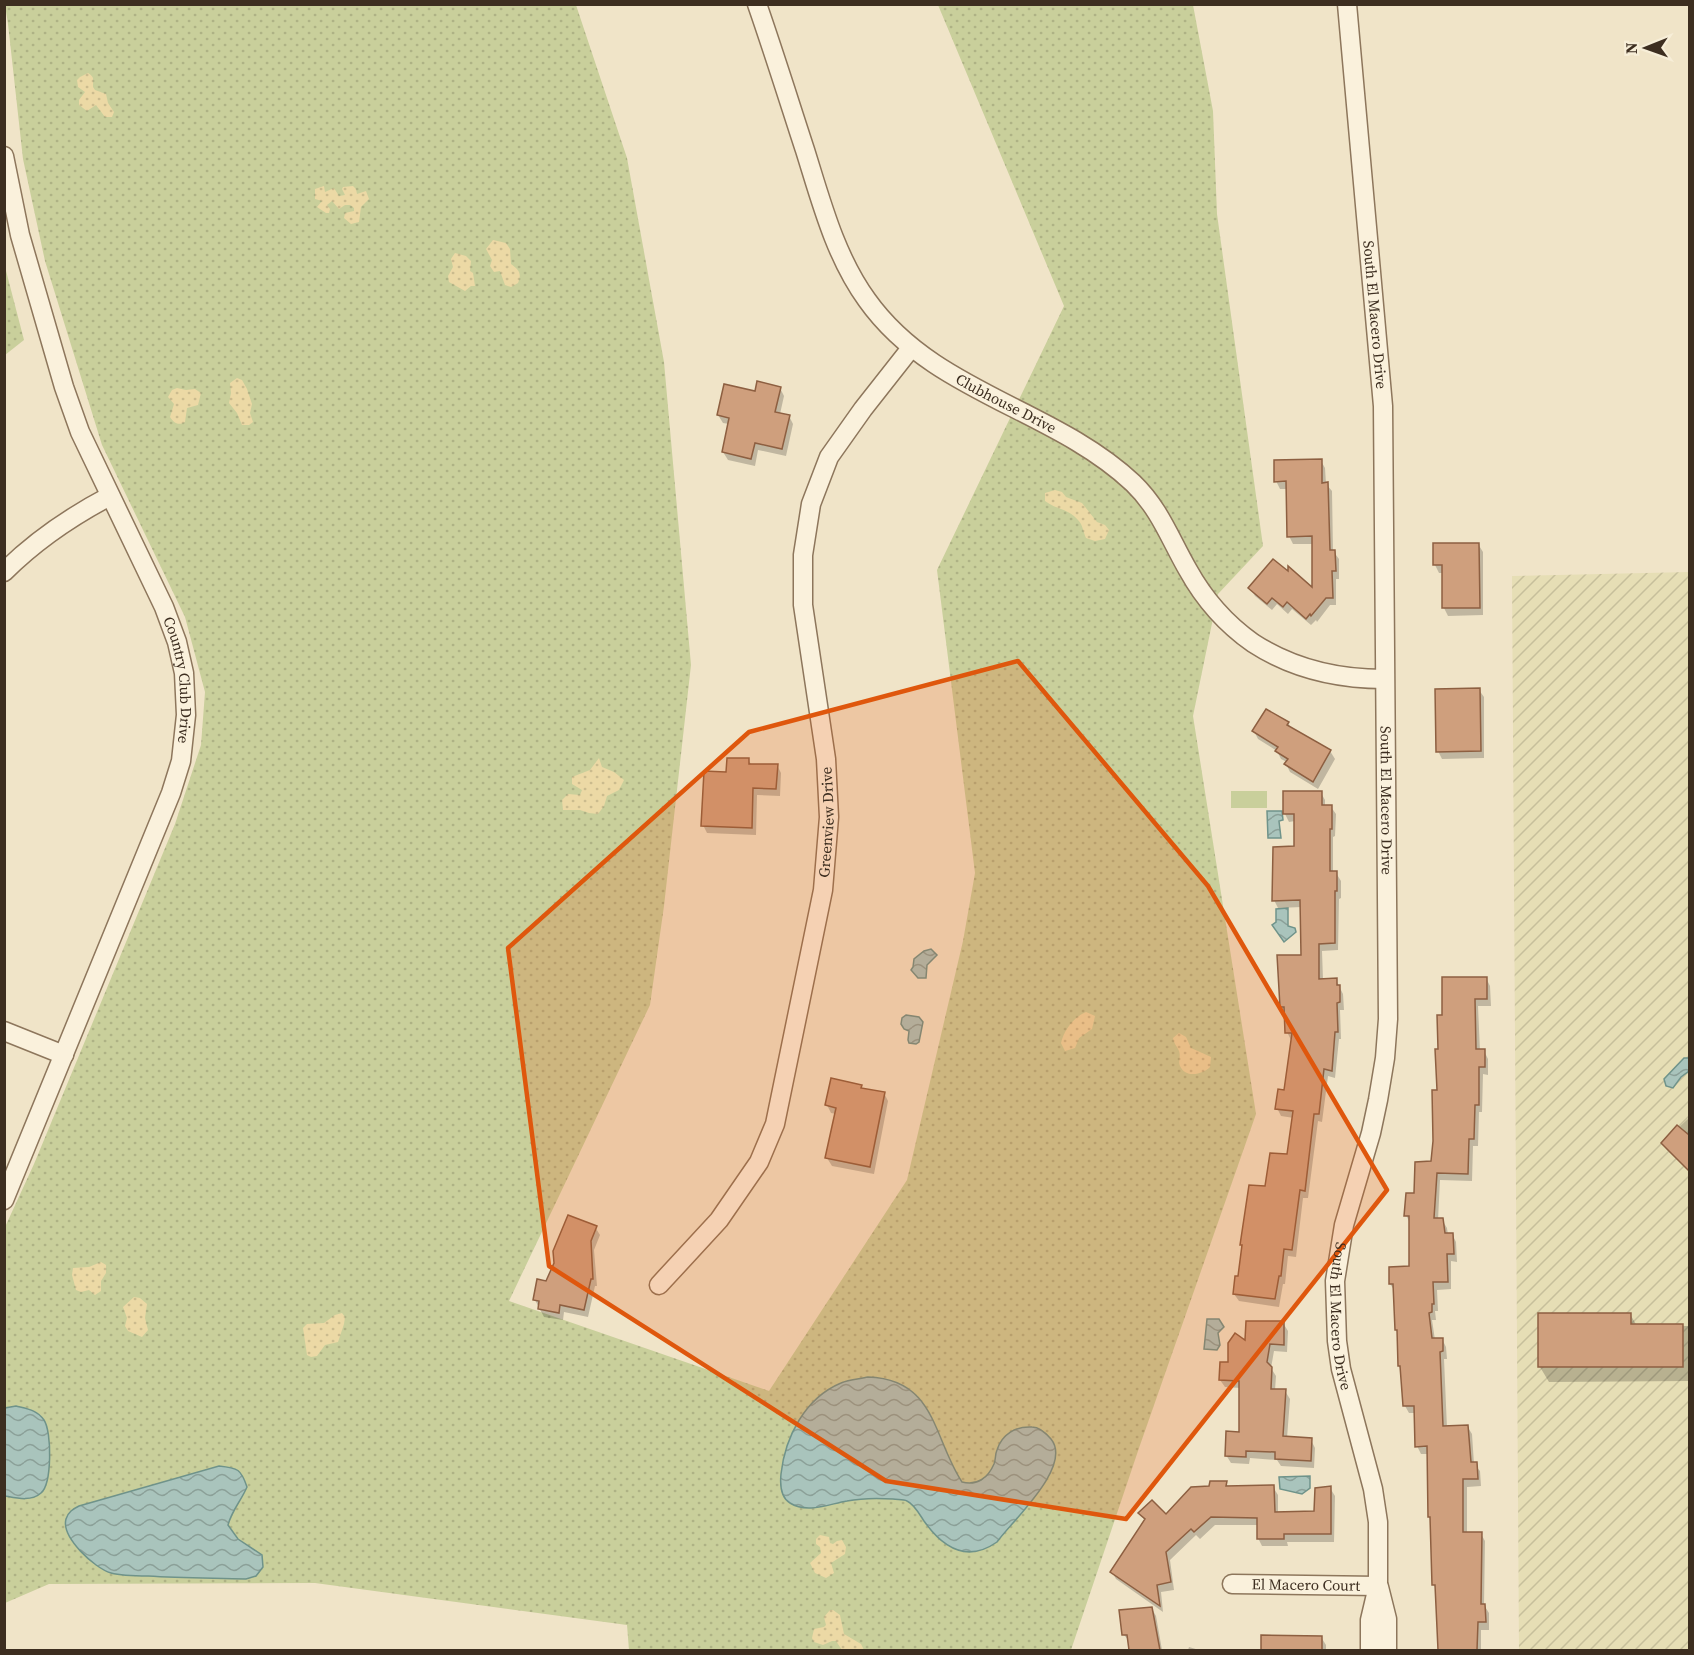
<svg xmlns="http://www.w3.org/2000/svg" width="1694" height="1655" viewBox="0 0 1694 1655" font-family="'Source Serif 4',serif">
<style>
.farmland{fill:url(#farmland-furrows)}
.grass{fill:url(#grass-dots)}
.sand{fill:url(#sand-dots)}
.pitch{fill:#c9cf9b}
.water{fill:url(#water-waves);stroke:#6f938a;stroke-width:1.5}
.shadow{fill:#0003}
.building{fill:#cf9f7d;stroke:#8d5f41;stroke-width:1.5}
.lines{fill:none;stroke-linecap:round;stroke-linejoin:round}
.street-casing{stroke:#8d765c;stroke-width:21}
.street{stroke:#faf1dc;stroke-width:18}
.marked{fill:#df570d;fill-opacity:0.2;stroke:#df570d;stroke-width:4.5;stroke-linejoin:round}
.labels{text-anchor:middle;stroke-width:4.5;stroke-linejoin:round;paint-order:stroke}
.street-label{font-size:15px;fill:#3d2e20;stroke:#f7eed8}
</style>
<defs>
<pattern id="farmland-furrows" width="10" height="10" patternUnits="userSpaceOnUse" patternTransform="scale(1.5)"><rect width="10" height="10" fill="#e6deb5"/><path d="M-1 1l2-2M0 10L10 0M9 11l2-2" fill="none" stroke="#c6bf9b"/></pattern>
<pattern id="grass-dots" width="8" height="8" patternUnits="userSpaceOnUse" patternTransform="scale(1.5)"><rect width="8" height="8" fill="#c9cf9b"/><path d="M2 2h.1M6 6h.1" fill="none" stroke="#aeb285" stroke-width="1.8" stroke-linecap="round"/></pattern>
<pattern id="sand-dots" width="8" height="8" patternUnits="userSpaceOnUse" patternTransform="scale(1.5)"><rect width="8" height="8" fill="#ecd9a5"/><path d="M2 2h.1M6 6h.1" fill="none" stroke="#cbbb8e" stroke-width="1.8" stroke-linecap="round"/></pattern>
<pattern id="water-waves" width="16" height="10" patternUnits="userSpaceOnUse" patternTransform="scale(1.5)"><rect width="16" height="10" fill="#a9c4bc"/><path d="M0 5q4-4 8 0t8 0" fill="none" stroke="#8ba098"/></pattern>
</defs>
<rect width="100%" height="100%" fill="#f0e4c8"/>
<!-- farmland -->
<polygon class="farmland" points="1689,572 1689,1650 1519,1650 1512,576"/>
<!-- grass -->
<g class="grass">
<polygon points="5,5 576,5 627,158 664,362 691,665 664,906 650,1005 509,1301 769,1391 907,1180 963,941 975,873 937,570 1064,306 938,5 1193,5 1213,111 1217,214 1263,546 1218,594 1193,716 1256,1114 1139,1448 1071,1650 629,1650 627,1625 315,1583 49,1584 5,1603 5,1227 34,1164 175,824 201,745 205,692 185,617 102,445 45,261 23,159 8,24"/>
<polygon points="4,263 24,340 5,355 4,355"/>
</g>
<!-- sand -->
<g class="sand">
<path d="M88 73C95 77 93 80 93 87L95 90 106 94 108 103 114 112 112 117H105L96 105 87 111 79 105V100L85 92 78 87 77 80 80 77Z"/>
<polygon points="324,186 325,192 334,188 339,196 345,195 342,189 343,187 353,186 356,189 357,194 366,191 369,199 361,207 359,222 351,224 344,218 345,213 354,211 354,208 350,205 345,205 339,209 332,201 327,205 330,209 329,213 326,213 317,207 322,201 315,199 315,189"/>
<path d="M493 240 506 243 510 249 511 264C519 270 522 273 518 283L511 287 505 285 500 271 494 272 490 266 492 260 486 249Z"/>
<polygon points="455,253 466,256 471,261 470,271 473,273 475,286 471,286 465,291 449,282 448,276 453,267 451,259"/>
<polygon points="237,378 242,380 247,389 252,404 250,413 253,422 249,425 242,425 237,413 229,403 231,393 230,383"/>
<path d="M177 388 186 390 195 389 201 393 198 405 187 408 185 422C178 426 174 423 170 417L174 404 168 397 172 390Z"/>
<path d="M1055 490 1062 492 1066 497 1082 503 1097 522 1105 525 1109 530 1105 539 1095 541 1086 538C1083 532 1083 525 1078 520 1069 509 1055 509 1045 501V493Z"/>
<polygon points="599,758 602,767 614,772 624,780 619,790 607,796 604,806 598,814 589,813 580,810 563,810 562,800 568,794 580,795 582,790 572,784 572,777 590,770"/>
<path d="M1086 1012 1095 1016 1092 1029 1079 1038 1075 1048 1065 1051 1061 1043C1064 1030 1074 1017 1086 1012Z"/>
<path d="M1179 1033 1186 1037 1191 1048 1211 1057 1210 1067C1203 1074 1186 1079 1180 1066 1178 1061 1181 1056 1179 1051 1177 1046 1174 1044 1173 1038Z"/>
<polygon points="101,1262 106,1265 106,1273 101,1281 101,1291 95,1295 89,1290 81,1292 76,1290 72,1275 73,1268 89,1267"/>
<polygon points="134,1297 140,1298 147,1304 145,1318 148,1330 142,1337 128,1331 125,1326 127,1318 123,1307"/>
<polygon points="342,1313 345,1317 344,1324 338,1342 325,1345 317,1356 311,1357 307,1355 303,1328 307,1324 324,1323 335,1315"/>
<polygon points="820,1535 829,1537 830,1543 833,1544 837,1541 842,1540 846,1547 845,1554 831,1563 834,1573 826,1578 815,1573 810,1563 821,1553 820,1547 816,1544 816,1539"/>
<polygon points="830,1610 833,1610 840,1615 844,1634 861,1644 864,1650 842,1650 836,1641 832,1641 823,1645 814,1642 812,1638 814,1629 824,1627 826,1625 824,1617"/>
</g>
<!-- pitch -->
<rect class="pitch" x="1231" y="791" width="36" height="17"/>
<!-- water -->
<g class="water">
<polygon points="1267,811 1282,811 1283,820 1279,821 1281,838 1268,838"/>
<polygon points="1288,908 1288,926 1295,928 1296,932 1284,942 1272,925 1276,922 1276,909"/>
<polygon points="931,949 937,955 927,965 926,978 918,978 911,970 913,967 914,959 924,951"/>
<polygon points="906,1015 919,1017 923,1022 919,1042 916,1044 909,1043 908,1040 909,1031 904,1029 901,1024 902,1018"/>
<polygon points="1684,1058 1689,1058 1689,1071 1681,1077 1673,1088 1666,1086 1664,1079"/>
<polygon points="1207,1319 1219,1319 1224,1327 1218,1333 1220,1345 1217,1350 1204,1349"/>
<path d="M868 1377C936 1379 933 1438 962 1482 977 1486 988 1478 994 1464 996 1459 995 1454 997 1450 1002 1434 1016 1426 1032 1427 1040 1427 1046 1433 1051 1439 1073 1466 1013 1520 997 1542 967 1563 943 1548 924 1521 920 1515 914 1504 907 1501 903 1499 897 1500 893 1499 878 1498 862 1498 847 1501 829 1504 807 1514 790 1503 780 1497 780 1484 781 1474 785 1437 805 1398 841 1383 849 1379 860 1379 868 1377Z"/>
<path d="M16 1406C28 1409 37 1410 44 1420 52 1432 52 1484 41 1493 31 1502 16 1498 5 1496V1408Z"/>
<path d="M219 1466C238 1468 241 1469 247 1487 241 1501 232 1510 228 1525L238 1539 262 1555 263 1567 256 1576 246 1579C213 1578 180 1578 148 1576 136 1576 122 1576 111 1573 94 1568 61 1537 66 1519 68 1512 73 1509 79 1506Z"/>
<polygon points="1310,1476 1310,1488 1302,1494 1280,1489 1279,1477"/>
</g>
<!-- shadow -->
<g class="shadow">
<polygon points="780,388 784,396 780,414 789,416 793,424 786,456 758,450 755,466 728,460 723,452 729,424 723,423 718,415"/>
<polygon points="1321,461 1325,468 1326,484 1332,491 1333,551 1339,559 1339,579 1336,579 1336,605 1330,605 1317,622 1316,620 1311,625 1292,609 1288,614 1277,604 1272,610 1255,596 1250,588 1313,590 1313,544 1293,544 1289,536 1288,489 1280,489 1276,481"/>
<polygon points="1478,544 1483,552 1483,615 1448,616 1444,608 1444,573 1439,573 1435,565"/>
<polygon points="1479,690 1484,697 1484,758 1442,759 1438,751"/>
<polygon points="1288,723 1291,729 1330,751 1335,759 1318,789 1290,772 1286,764 1287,762 1281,759 1277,751 1258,739 1254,731"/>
<polygon points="748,760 752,765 777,765 781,773 780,796 757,795 756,835 707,833 703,825 728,773"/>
<polygon points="1321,793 1325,800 1325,806 1331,807 1336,814 1335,836 1333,837 1333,873 1336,873 1341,881 1341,898 1339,899 1338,950 1322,951 1323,980 1336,980 1343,994 1344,1010 1340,1010 1341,1039 1339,1039 1335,1078 1328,1076 1322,1122 1318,1121 1308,1198 1303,1198 1296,1257 1288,1256 1285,1284 1283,1284 1279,1307 1239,1301 1234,1294 1240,1277 1243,1248 1241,1245 1266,1188 1288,1155 1294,1118 1281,1116 1277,1108 1286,1091 1291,1040 1287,1032 1286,1015 1281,1007 1279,957 1302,956 1302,907 1278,908 1274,900 1295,847 1295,821 1289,822 1285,814"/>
<polygon points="1486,978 1490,986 1491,1006 1478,1006 1480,1051 1484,1051 1488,1059 1488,1075 1483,1074 1482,1112 1479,1112 1478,1146 1473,1146 1472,1181 1440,1180 1438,1220 1442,1220 1447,1228 1448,1235 1452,1234 1456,1242 1457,1262 1451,1261 1451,1289 1437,1290 1438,1311 1435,1311 1436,1320 1432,1320 1435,1340 1442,1339 1446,1347 1447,1359 1444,1359 1447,1428 1467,1426 1472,1434 1474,1464 1480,1471 1481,1486 1467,1487 1467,1533 1481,1534 1485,1541 1484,1605 1489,1613 1489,1630 1481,1630 1481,1650 1439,1650 1436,1589 1434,1585 1432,1522 1429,1517 1429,1454 1421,1454 1417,1446 1415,1413 1409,1413 1405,1406 1402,1371 1399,1366 1399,1335 1396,1330 1395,1291 1390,1284 1410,1268 1410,1223 1406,1215 1433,1162 1444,1017"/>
<polygon points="861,1086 863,1089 884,1093 888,1101 874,1174 832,1166 827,1158 836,1114 831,1113 827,1105"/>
<polygon points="1690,1117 1690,1172 1667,1150 1662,1143"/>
<polygon points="595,1227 600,1235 594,1250 597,1286 595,1286 588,1317 564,1312 563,1320 544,1317 535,1300 547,1283"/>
<polygon points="1630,1314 1637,1326 1690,1326 1690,1381 1549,1382 1540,1367"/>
<polygon points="1283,1323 1288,1331 1287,1352 1274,1351 1271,1368 1276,1376 1275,1390 1285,1391 1290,1399 1287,1438 1311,1440 1315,1448 1314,1468 1281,1466 1277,1460 1250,1458 1249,1464 1231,1463 1226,1455 1240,1433 1241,1388 1225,1387 1220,1380 1229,1363 1246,1343"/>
<polygon points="1226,1483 1229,1488 1273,1487 1278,1495 1278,1513 1315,1513 1330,1488 1335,1496 1334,1542 1287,1542 1288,1546 1262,1546 1258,1538 1258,1525 1215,1525 1200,1539 1196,1535 1170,1560 1174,1590 1161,1592 1163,1612 1116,1579 1112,1572 1145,1521 1140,1513 1166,1516 1211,1488"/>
<polygon points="1152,1609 1156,1616 1162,1650 1131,1650 1130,1642 1124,1635"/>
<polygon points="1263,1637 1321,1637 1326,1645 1326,1650 1263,1650"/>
<polygon points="1189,1647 1199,1650 1188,1650"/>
</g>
<!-- building -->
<g class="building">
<polygon points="757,381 781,387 775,412 790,415 782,449 755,443 751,459 722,452 729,418 717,415 724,384 755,391"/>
<polygon points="1322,459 1322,483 1328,482 1330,550 1335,550 1336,571 1332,571 1333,598 1326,598 1311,616 1310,614 1306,619 1287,602 1283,607 1272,598 1267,604 1248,588 1273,559 1288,571 1288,566 1312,587 1312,536 1287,537 1286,481 1274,482 1274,460"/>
<polygon points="1433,543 1479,543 1480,608 1442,608 1442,565 1433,565"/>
<polygon points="1480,688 1481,751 1436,752 1435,689"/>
<polygon points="1266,709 1289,722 1287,725 1331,750 1313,782 1284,764 1288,759 1275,751 1278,747 1252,731"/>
<polygon points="727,758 749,758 749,764 778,764 776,789 753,788 752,828 701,826 704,771 726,772"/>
<polygon points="1283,791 1322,791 1322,805 1332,805 1332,829 1330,829 1330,871 1337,871 1337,891 1335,891 1335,943 1319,944 1319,979 1337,978 1337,985 1340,985 1340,1002 1337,1003 1338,1032 1335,1032 1332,1071 1324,1069 1319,1114 1314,1114 1305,1191 1300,1190 1292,1250 1284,1249 1281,1276 1279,1276 1275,1299 1233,1294 1235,1276 1238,1276 1242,1245 1240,1245 1249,1185 1265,1186 1270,1153 1287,1154 1293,1111 1275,1109 1278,1089 1284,1090 1292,1033 1285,1033 1284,1007 1280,1007 1277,955 1301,955 1300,900 1272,901 1273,847 1294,846 1294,814 1283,814"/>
<polygon points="1442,977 1487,977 1487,999 1475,999 1476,1049 1485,1049 1485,1067 1479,1067 1479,1105 1475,1105 1474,1139 1469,1139 1468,1174 1437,1173 1434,1218 1443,1218 1445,1233 1453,1233 1454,1254 1447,1254 1448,1282 1433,1282 1434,1304 1432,1304 1432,1312 1429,1313 1432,1338 1443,1338 1443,1351 1440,1352 1443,1426 1468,1425 1471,1462 1477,1462 1478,1479 1463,1479 1463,1532 1482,1532 1481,1604 1485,1604 1486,1622 1478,1622 1477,1650 1438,1650 1435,1585 1432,1585 1430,1517 1428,1517 1427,1446 1415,1447 1414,1406 1403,1406 1400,1366 1398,1366 1397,1330 1395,1330 1393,1284 1389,1284 1389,1267 1409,1266 1409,1216 1404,1216 1406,1193 1414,1193 1415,1162 1431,1161 1433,1141 1432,1090 1437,1090 1435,1049 1438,1049 1437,1015 1442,1015"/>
<polygon points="831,1078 862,1085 861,1088 885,1092 870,1167 825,1158 836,1108 825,1105"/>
<polygon points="1677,1125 1689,1135 1689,1171 1661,1143"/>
<polygon points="568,1215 597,1226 591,1241 593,1279 591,1279 584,1310 560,1305 559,1313 538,1309 539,1301 533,1300 537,1279 546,1281 554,1263 553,1251"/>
<polygon points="1538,1313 1631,1313 1631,1324 1683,1324 1683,1367 1538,1367"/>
<polygon points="1246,1321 1284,1321 1284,1345 1270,1344 1267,1362 1272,1367 1271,1389 1286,1389 1283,1436 1312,1438 1311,1461 1275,1459 1275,1452 1246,1451 1246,1457 1225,1456 1226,1431 1239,1432 1239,1381 1219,1380 1220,1362 1228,1362 1228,1343 1235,1333 1245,1340"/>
<polygon points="1210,1481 1227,1481 1226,1486 1274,1485 1275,1512 1314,1511 1315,1488 1331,1486 1331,1534 1284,1534 1284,1539 1257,1539 1257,1518 1211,1517 1194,1532 1191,1529 1166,1552 1171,1582 1157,1585 1160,1606 1110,1572 1145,1519 1138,1513 1152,1500 1166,1514 1191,1487 1209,1486"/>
<polygon points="1152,1607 1160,1650 1129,1650 1127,1635 1122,1635 1119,1610"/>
<polygon points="1261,1635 1322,1636 1322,1650 1261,1650"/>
</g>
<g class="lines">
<!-- street casing -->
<g class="street-casing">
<g id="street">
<path id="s1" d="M757 4C774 53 789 101 805 150 821 201 835 256 867 300 933 393 1053 408 1133 483 1160 509 1170 539 1188 570 1204 599 1226 624 1253 643 1293 669 1337 679 1384 679"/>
<path id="s2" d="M1347 4 1383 406 1388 1019 1385 1058 1378 1100 1371 1133 1344 1225 1335 1281 1337 1341 1341 1369 1373 1489 1378 1522V1586L1370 1620V1650"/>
<path id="s3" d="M4 156 20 235 64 387 80 432 164 607 177 642 184 673 186 715 181 761 171 793 4 1200"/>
<path d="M4 572C35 541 72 516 110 496"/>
<polyline points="4,1031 64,1055"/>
<path id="s4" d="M659 1285 719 1220 759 1162 775 1124 823 890 829 817 826 759 803 605V555L811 504 829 457 863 409 911 348"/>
<path id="s5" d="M1232 1584 1378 1586"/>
<polyline points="1379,1587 1387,1619 1387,1650"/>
</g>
</g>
<!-- street -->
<use href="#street" class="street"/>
</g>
<!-- marked area -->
<path class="marked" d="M1018 661 1208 886 1387 1190 1126 1519 886 1481 549 1266 508 948 749 732Z"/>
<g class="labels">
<!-- street labels -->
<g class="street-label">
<text dy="5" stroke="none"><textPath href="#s2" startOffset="312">South El Macero Drive</textPath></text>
<text dy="5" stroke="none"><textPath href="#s1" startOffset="492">Clubhouse Drive</textPath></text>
<text dy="5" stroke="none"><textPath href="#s3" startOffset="556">Country Club Drive</textPath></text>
<text dy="5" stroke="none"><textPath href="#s2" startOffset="798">South El Macero Drive</textPath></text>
<text dy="5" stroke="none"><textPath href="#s4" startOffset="507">Greenview Drive</textPath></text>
<text dy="5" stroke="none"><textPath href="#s2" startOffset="1320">South El Macero Drive</textPath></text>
<text dy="5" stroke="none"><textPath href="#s5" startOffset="74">El Macero Court</textPath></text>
</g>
</g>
<!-- border -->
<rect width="1694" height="1655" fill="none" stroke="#3d2e20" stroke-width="12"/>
<!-- north arrow -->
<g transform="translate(1646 48) rotate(269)" stroke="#f7eed8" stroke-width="4.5" paint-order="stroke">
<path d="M0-4.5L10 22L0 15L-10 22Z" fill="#3d2e20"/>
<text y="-9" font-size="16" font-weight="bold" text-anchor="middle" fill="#3d2e20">N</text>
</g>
</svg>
